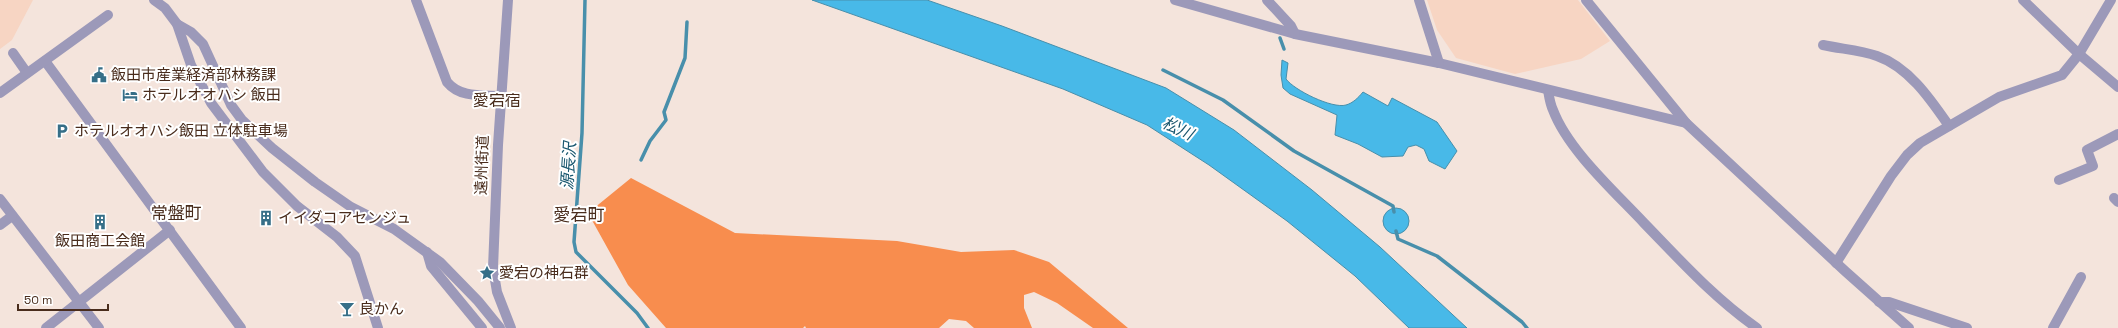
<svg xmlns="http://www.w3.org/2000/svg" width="2118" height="328" viewBox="0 0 2118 328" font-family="'Space Grotesk','Noto Sans JP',sans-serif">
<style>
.built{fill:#f7d5c3}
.forest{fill:#f88d4e}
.water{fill:#48b9e8;stroke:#488fab}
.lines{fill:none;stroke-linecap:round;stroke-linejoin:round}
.stream{stroke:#488fab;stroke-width:3.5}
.minor{stroke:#9c99b9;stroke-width:10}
.tertiary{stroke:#9c99b9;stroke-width:10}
.labels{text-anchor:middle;stroke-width:4;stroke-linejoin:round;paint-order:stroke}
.poi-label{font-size:15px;fill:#492c1c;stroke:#fff;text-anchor:start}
.street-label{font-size:15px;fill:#492c1c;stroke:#fff}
.neighbourhood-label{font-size:16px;fill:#492c1c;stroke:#fff}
.water-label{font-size:16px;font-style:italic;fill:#1a576f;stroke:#fff}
.quarter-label{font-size:17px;fill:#492c1c;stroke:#fff}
</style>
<rect width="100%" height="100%" fill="#f4e4dc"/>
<!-- built -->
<g class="built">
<polygon points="0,0 33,0 12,40 0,49"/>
<polygon points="1427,0 1578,0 1610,41 1581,59 1515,74 1456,58 1437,30"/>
</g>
<!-- forest -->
<polygon class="forest" points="631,178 735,233 897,241 961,252 1014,250 1049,262 1128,328 1093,328 1057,303 1034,292 1024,295 1024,308 1032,328 974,328 966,321 949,319 939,328 806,328 805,326 803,328 666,328 628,285 588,213"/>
<!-- water -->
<g class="water">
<polygon points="812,0 927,0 1002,26 1166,88 1234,130 1312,190 1380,247 1467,328 1409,328 1355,276 1287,221 1209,165 1147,125 1063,89"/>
<path d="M1282 60 1288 63 1286 79C1294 90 1332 109 1346 105 1353 103 1358 98 1363 92L1388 106 1392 98 1437 122 1457 151 1445 169 1429 161 1424 149 1416 145 1408 147 1403 156 1382 157 1358 144 1335 135 1337 115 1290 94 1283 88 1281 75Z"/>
<circle cx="1396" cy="221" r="13"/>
</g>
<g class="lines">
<!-- stream -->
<g class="stream">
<polyline points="585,0 582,133 574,242 576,252 637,313 648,328"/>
<polyline points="1280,38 1284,49"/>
<polyline points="1163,70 1223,100 1294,151 1393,206 1394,212"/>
<polyline points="641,160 650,141 666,120 664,112 685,58 687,22"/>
<polyline points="1396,231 1398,239 1437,256 1522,322 1527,328"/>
</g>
<!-- minor -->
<g class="minor">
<path d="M416 0 447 82C460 98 482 95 500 96"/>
<polyline points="508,0 498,145 493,268 497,292 511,328"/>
<polyline points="1175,0 1295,34 1439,63 1686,123 1845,271 1909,328"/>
<polyline points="1267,0 1291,26 1295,34"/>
<polyline points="1419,0 1439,63"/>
<polyline points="2023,0 2079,54 2118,87"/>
<polyline points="177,24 191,32 203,44 231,105 242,120 272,148 315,182 351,207 394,229 440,262 478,301 500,328"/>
<path d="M1823 45C1841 49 1860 50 1877 56 1909 67 1931 100 1949 126"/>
<polyline points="13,53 27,73"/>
<polyline points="45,61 241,328"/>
<path d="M1548 90C1549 96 1550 104 1553 110 1568 150 1615 192 1644 223 1680 260 1714 298 1757 328"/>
<polyline points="0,93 108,15"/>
<polyline points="2059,180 2093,166 2087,150 2118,134"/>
<polyline points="2114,198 2118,202"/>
<polyline points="0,199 99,328"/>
<polyline points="0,225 12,216"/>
<polyline points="427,252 431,266 482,328"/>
<polyline points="1836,263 1891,176 1907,155 1920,143 1999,97 2062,75 2079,54 2111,0"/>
<polyline points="1879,302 1889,302 1967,328"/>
<polyline points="46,328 170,230"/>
<polyline points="2053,328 2081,277"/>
</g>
<!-- tertiary -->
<g class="tertiary">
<polyline points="154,0 165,8 177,24 191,65 211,103 263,172 297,206 337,237 355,256 378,328"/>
<polyline points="1586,0 1686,123"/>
</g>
</g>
<!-- icons -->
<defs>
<g id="civic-bare" transform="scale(1.2)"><path d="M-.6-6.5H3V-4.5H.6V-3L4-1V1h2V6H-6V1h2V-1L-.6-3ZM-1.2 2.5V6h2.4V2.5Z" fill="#366f88" stroke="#fff" stroke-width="2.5" paint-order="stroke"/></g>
<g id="hotel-bare" transform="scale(1.2)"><path d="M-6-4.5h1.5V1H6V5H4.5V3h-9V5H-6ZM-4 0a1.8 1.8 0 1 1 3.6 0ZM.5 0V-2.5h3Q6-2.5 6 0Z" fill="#366f88" stroke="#fff" stroke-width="2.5" paint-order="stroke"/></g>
<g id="parking-bare" transform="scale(1.2)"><path d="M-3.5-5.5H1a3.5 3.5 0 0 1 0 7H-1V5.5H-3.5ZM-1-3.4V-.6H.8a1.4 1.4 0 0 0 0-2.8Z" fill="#366f88" stroke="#fff" stroke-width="2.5" paint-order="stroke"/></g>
<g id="building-bare" transform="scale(1.2)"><path d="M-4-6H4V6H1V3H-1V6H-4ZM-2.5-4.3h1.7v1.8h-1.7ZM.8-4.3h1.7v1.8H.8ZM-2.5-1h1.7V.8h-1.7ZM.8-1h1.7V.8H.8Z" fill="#366f88" stroke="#fff" stroke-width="2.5" paint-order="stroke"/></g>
<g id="sight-bare" transform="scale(1.2)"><path d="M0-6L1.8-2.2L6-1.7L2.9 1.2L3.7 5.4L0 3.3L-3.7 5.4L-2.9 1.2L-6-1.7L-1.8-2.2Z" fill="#366f88" stroke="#fff" stroke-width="2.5" paint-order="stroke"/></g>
<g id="bar-bare" transform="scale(1.2)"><path d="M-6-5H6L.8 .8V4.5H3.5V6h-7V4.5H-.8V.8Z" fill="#366f88" stroke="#fff" stroke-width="2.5" paint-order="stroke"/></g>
</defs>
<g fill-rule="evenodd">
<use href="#civic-bare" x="99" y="75"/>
<use href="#hotel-bare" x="130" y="95"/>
<use href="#parking-bare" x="62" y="131"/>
<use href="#building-bare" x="266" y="218"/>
<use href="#building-bare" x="100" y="222"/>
<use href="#sight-bare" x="487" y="273"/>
<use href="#bar-bare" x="347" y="309"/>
</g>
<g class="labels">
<!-- poi labels -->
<g class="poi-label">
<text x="111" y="80">飯田市産業経済部林務課</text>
<text x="142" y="100">ホテルオオハシ 飯田</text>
<text x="74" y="136">ホテルオオハシ飯田 立体駐車場</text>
<text x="278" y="223">イイダコアセンジュ</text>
<text x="100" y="246" text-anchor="middle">飯田商工会館</text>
<text x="499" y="278">愛宕の神石群</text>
<text x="359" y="314">良かん</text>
</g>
<!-- street labels -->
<g class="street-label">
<text transform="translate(482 165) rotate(-88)" y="5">遠州街道</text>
</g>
<!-- neighbourhood labels -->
<g class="neighbourhood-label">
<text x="497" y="106">愛宕宿</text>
</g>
<!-- water labels -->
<g class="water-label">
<text transform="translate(1178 128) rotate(25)" y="6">松川</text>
<text transform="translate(568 166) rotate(-86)" y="6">源長沢</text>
</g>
<!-- quarter labels -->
<g class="quarter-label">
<text x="176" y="219">常盤町</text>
<text x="579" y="221">愛宕町</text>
</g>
</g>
<!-- scale -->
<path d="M18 304v6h90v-6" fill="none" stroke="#492c1c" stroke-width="2"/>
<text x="24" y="304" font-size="12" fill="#492c1c" stroke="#ffffff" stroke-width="3" paint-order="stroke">50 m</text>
</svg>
